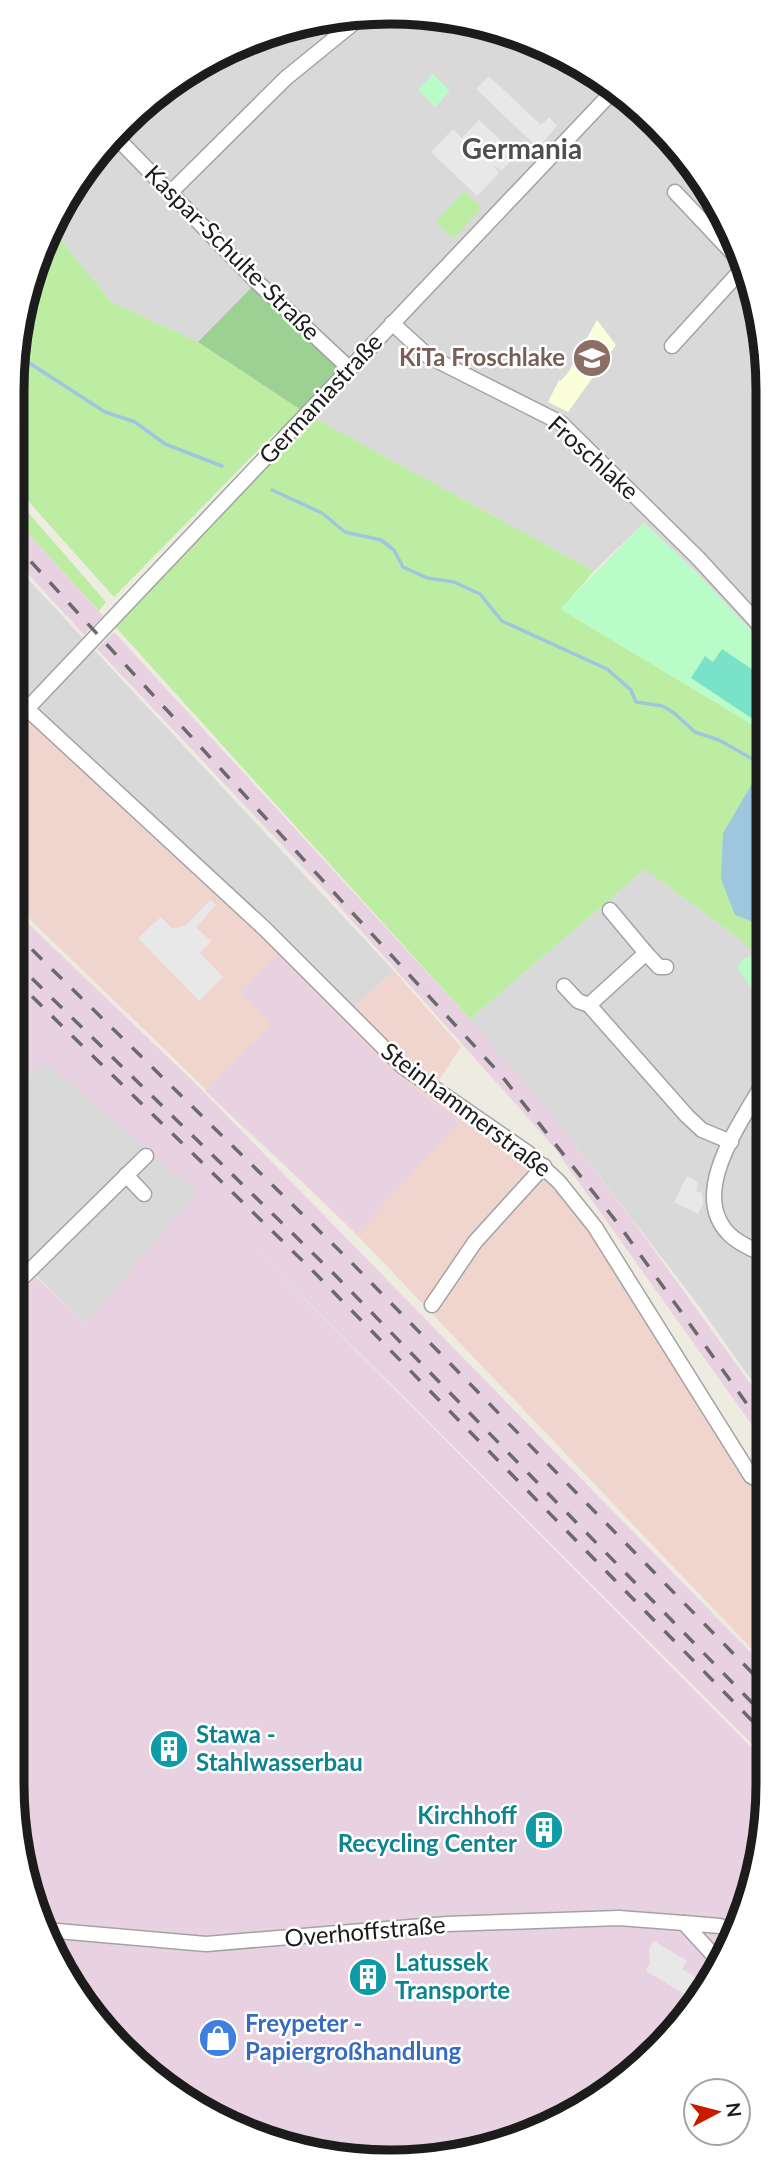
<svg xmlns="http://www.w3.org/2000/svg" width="780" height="2175" viewBox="0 0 780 2175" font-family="Lato,sans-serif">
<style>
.residential{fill:#dad9d9}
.commercial{fill:#f0d5cf}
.industrial{fill:#e8d2e1}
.education{fill:#faffd9}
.grass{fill:#bdeca3}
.forest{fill:#9dd093}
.park{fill:#bafcc8}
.pitch{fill:#7ae2c8}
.parking{fill:#e8e8e8}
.water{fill:#9ec7df}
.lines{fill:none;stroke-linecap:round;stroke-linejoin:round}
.stream{stroke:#9ec7df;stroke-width:3.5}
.street-casing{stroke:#a3a3a3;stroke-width:17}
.street{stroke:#fff;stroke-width:14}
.rail{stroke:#6a6a6a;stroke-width:3.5;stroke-dasharray:14 14;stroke-linecap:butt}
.labels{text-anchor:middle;stroke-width:5;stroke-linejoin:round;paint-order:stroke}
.street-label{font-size:24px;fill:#1c1c1c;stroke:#fff}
.education-label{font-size:24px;font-weight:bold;fill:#785e54;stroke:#fff;text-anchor:end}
.culture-label{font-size:24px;font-weight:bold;fill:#0d838f;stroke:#fff;text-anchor:start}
.shop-label{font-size:24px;font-weight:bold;fill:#366cbe;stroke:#fff;text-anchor:start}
.quarter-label{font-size:28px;font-weight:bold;fill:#4f4f4f;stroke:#fff}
.rim{fill:none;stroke:#1c1c1c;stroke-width:9}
</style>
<rect width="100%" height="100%" fill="#eeece1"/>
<!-- residential -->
<g class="residential">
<polygon points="341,15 488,25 600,76 674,141 729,223 764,340 765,646 697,573 644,523 594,571 307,414 257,283 198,342 111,302 55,232 91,160 201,63"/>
<polygon points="12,562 394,971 348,1013 12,695"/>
<polygon points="645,869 742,941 766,964 767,1402 696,1302 554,1118 470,1019"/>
<polygon points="47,1063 198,1193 85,1323 25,1265 12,1277 12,1087"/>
</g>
<!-- commercial -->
<polygon class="commercial" points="12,695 349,1012 394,971 461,1047 433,1089 559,1182 751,1476 767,1507 767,1665 358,1236 12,902"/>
<!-- industrial -->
<g class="industrial">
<polygon points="12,516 103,616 84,635 12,556"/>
<polygon points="114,632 470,1019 554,1118 636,1225 767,1407 767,1446 553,1146 330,896 97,649"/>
<polygon points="12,908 195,1083 767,1669 768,1760 230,1224 768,1764 755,1883 690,2015 600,2099 464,2155 365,2159 342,2150 324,2154 201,2112 106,2034 32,1907 12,1785 12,1302 36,1277 85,1323 198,1193 47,1063 12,1087"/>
<polygon points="278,954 383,1062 424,1097 460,1121 357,1233 205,1091 272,1025 240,993"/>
</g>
<!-- education -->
<polygon class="education" points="597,320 616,345 568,412 548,402 559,380 561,381 569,371"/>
<!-- grass -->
<g class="grass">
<polygon points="464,191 482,208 453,239 436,222"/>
<polygon points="55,232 111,302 198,342 307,414 594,571 561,609 765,732 765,762 735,915 766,927 766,964 742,941 645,869 470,1019 111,622 287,436 276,432 114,597 12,483 12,390 25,292"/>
<polygon points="12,494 106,602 99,611 12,516"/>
</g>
<!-- forest -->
<polygon class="forest" points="257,282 349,368 307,414 198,342"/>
<!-- park -->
<g class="park">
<polygon points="433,74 450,91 435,107 418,90"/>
<polygon points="644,523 697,573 765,646 765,717 758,728 560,609"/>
<polygon points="751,956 763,966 764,974 750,986 737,967 743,959"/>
</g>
<!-- pitch -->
<polygon class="pitch" points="722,649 765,678 765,713 759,723 691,678 705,656 713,662"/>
<!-- parking -->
<g class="parking">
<polygon points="489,76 541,125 549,117 557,126 538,148 476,89"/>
<polygon points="479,120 516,155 502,170 493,166 499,173 477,196 431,152 453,129 462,138"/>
<polygon points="210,900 216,905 196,927 211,941 200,953 223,977 199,1001 138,938 161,917 173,929 186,925"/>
<polygon points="687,1176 698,1182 696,1191 702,1193 703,1204 698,1214 674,1202"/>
<polygon points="654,1941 687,1961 682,1969 705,1983 696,2001 646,1971 650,1964 649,1949"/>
</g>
<!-- water -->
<polygon class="water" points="765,762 766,927 735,915 721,879 723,833"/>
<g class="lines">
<!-- stream -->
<g class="stream">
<polyline points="17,355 105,412 135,422 165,444 222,466"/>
<polyline points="272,490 322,513 345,532 381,540 394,550 403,567 427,578 454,582 480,594 502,621 607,669 631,690 636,702 662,706 673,712 695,732 719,740 765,766"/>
</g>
<!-- street casing -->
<g class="street-casing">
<g id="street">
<polyline points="116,137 257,282 349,368"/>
<polyline points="172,191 286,78 361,17"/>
<polyline points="675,192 741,262"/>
<polyline points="392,323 428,356 561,423 698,558 765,631"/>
<polyline points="672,346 743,268"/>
<polyline points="12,695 265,929 402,1066 528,1153 559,1182 595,1227 751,1476 767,1485"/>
<polyline points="27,709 615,89"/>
<polyline points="646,953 659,967 666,967"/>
<polyline points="564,986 578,1001 589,1005 687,1116 702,1130 731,1142"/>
<polyline points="589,1005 646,953 610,910"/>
<path d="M766 1078C744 1119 687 1192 729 1234 739 1244 754 1250 767 1256"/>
<polyline points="126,1175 144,1194"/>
<polyline points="12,1288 146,1156"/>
<polyline points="432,1305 475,1242 544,1166"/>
<polyline points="46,1930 206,1944 447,1924 619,1918 684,1923"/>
<polyline points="717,1959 684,1923 720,1926 731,1931"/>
</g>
</g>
<!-- street -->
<use href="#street" class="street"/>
<!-- rail -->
<g class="rail">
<polyline points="12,541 501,1075 619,1225 767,1432"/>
<polyline points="12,930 347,1258 768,1689"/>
<polyline points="12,959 333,1273 768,1719"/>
<polyline points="12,977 311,1269 768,1737"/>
</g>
</g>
<!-- icons -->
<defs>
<g id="school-disc" transform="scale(2.0125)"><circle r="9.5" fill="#8d6e63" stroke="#fff"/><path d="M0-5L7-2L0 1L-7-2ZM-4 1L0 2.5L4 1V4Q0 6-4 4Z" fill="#fff"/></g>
<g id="building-disc" transform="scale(2.0125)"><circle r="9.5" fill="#0f9aa8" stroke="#fff"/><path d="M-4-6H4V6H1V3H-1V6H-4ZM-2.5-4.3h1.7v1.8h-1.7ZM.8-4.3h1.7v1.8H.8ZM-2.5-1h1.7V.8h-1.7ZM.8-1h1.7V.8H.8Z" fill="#fff"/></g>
<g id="shop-disc" transform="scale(2.0125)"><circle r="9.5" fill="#3f7fe0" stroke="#fff"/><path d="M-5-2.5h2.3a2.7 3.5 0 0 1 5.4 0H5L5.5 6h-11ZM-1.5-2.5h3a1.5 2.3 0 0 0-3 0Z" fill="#fff"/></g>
</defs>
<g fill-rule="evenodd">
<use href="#school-disc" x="592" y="358"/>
<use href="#building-disc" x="169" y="1749"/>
<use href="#building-disc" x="544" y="1830"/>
<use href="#building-disc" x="368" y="1977"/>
<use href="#shop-disc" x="218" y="2038"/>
</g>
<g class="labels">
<!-- street labels -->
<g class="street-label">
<text transform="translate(232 253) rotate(45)" y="8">Kaspar-Schulte-Straße</text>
<text transform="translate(321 399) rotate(-47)" y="8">Germaniastraße</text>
<text transform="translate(593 458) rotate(42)" y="8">Froschlake</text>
<text transform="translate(466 1110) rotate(37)" y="8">Steinhammerstraße</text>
<text transform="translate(365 1932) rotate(-5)" y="8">Overhoffstraße</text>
</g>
<!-- education labels -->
<g class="education-label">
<text x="565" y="366">KiTa Froschlake</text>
</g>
<!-- culture labels -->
<g class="culture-label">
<text x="196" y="1743">Stawa -<tspan x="196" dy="28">Stahlwasserbau</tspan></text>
<text x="517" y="1824" text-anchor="end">Kirchhoff<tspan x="517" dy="28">Recycling Center</tspan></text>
<text x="395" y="1971">Latussek<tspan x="395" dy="28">Transporte</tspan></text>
</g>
<!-- shop labels -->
<g class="shop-label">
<text x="245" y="2032">Freypeter -<tspan x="245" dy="28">Papiergroßhandlung</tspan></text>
</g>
<!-- quarter labels -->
<g class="quarter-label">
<text x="522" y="159">Germania</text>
</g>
</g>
<!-- crop -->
<path d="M0 0H780V2175H0ZM390 24H390A366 366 0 0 1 756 390V1784A366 366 0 0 1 390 2150H390A366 366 0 0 1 24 1784V390A366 366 0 0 1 390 24Z" fill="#fff" fill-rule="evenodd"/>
<path class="rim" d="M390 24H390A366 366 0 0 1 756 390V1784A366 366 0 0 1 390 2150H390A366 366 0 0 1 24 1784V390A366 366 0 0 1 390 24Z"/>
<!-- north arrow -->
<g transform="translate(717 2112) rotate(83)"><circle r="33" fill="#ffffff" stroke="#a4a4a4" stroke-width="2"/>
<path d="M0-5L12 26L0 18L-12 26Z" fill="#c81b00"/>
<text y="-10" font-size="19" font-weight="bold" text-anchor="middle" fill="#1c1c1c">N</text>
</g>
</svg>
